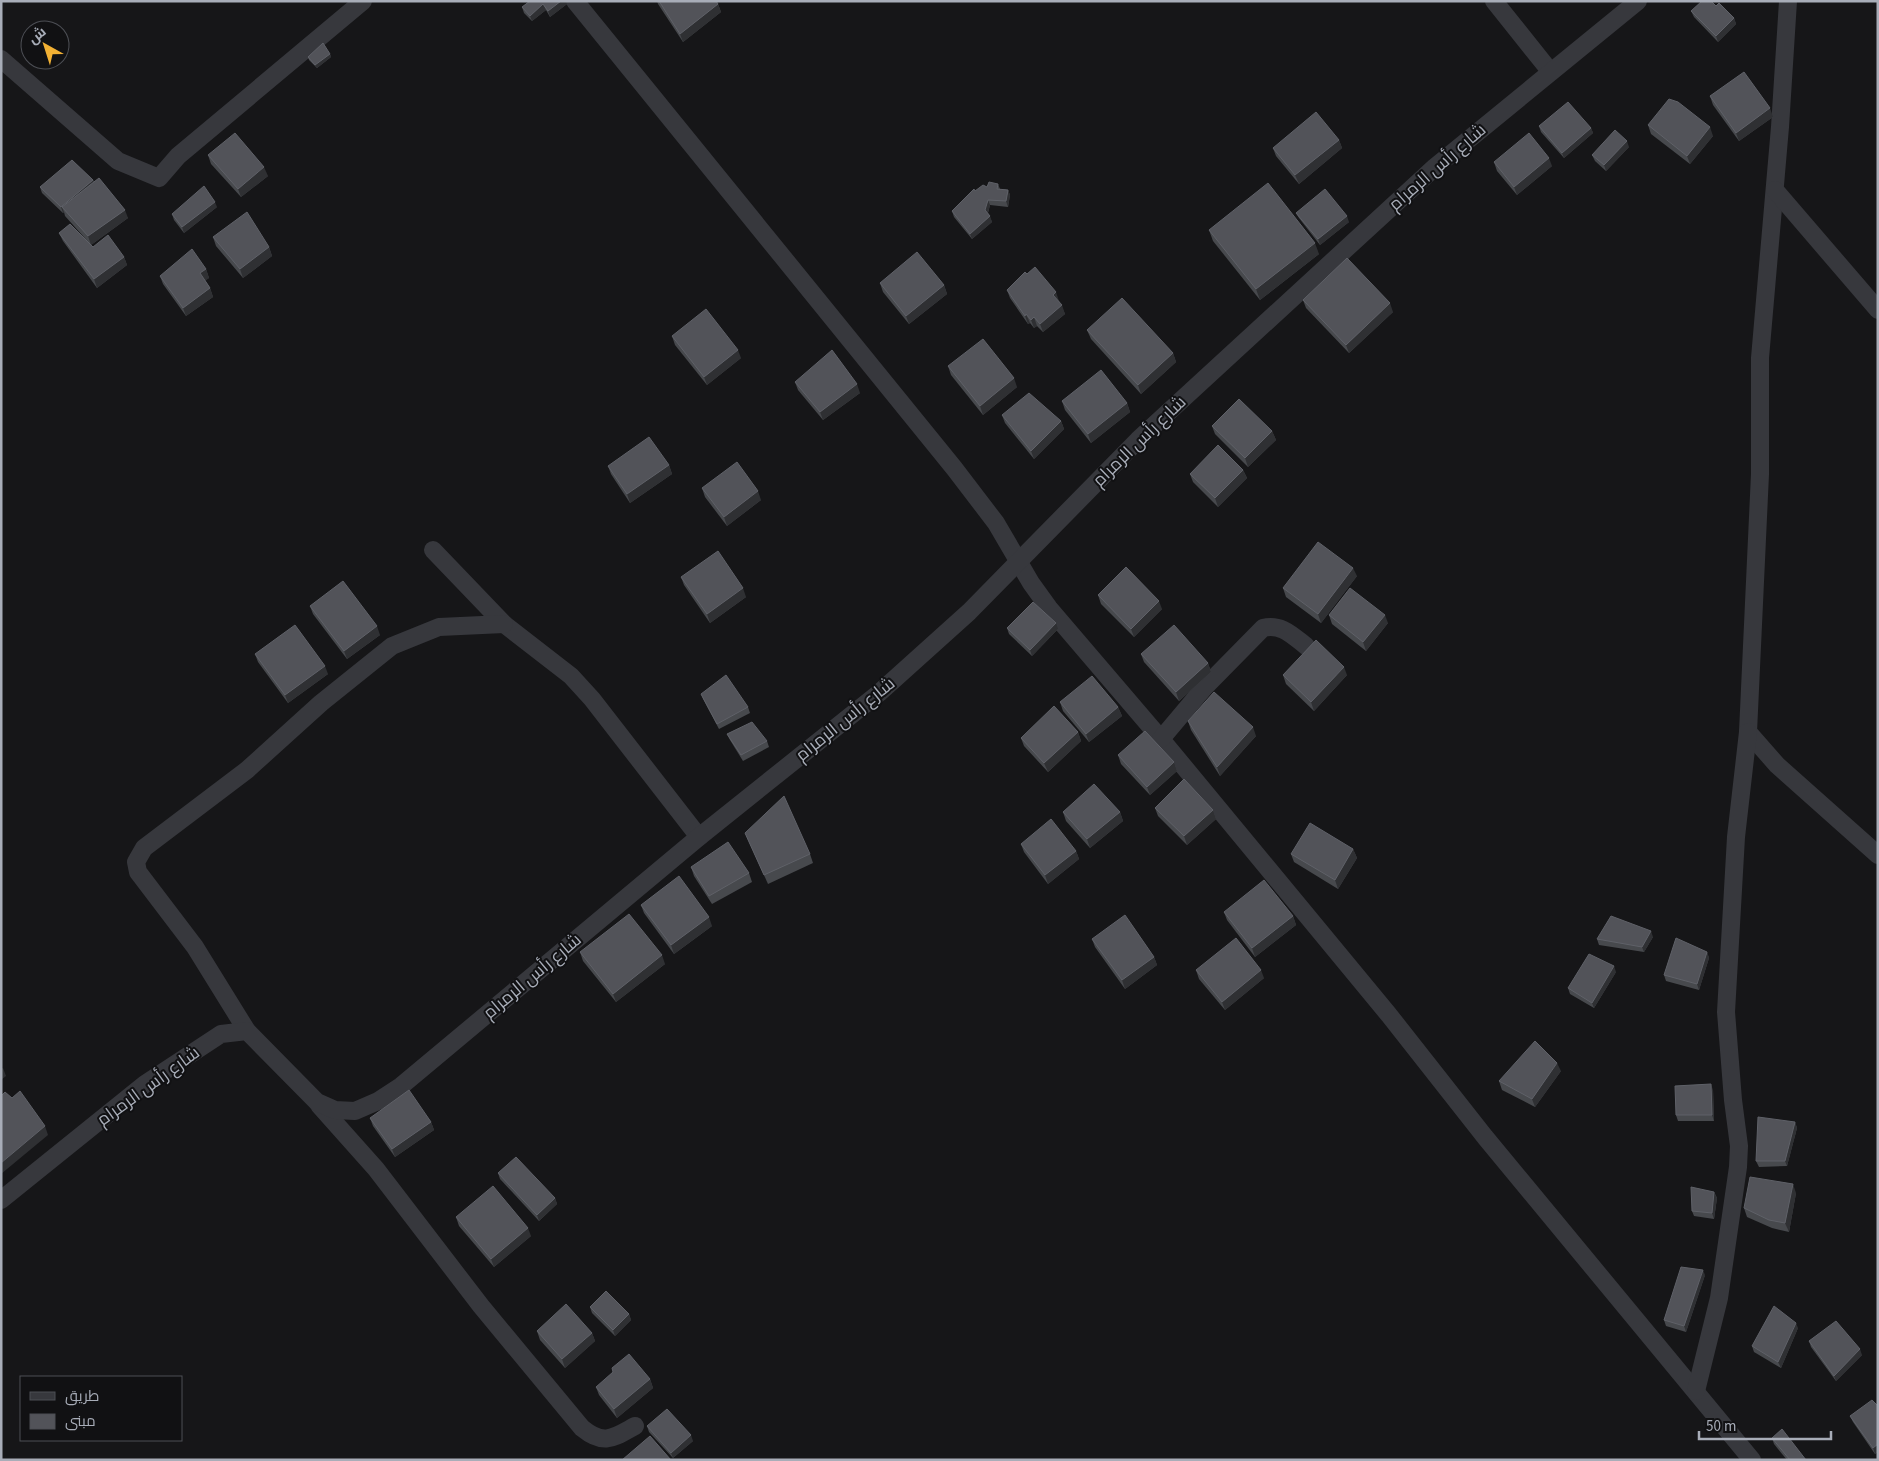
<svg xmlns="http://www.w3.org/2000/svg" width="1879" height="1461" viewBox="0 0 1879 1461" font-family="'Source Sans 3',Cairo,sans-serif">
<style>
.lines{fill:none;stroke-linecap:round;stroke-linejoin:round}
.minor{stroke:#37383d;stroke-width:18}
.wall{fill:#47494d}
.shaded-wall{fill:#2f3033}
.building{fill:#525359;stroke:#5f6168}
.labels{text-anchor:middle;stroke-width:4;stroke-linejoin:round;paint-order:stroke}
.street-label{font-size:18px;fill:#a8adb8;stroke:#111113}
</style>
<rect width="100%" height="100%" fill="#161618"/>
<g class="lines">
<!-- minor -->
<g class="minor">
<polyline points="575,1 954,468 996,523 1031,583 1049,608 1161,739 1389,1015 1485,1137 1752,1460"/>
<polyline points="1494,1 1550,71"/>
<polyline points="1788,1 1780,127 1760,358 1760,474 1748,732 1777,765 1878,855"/>
<polyline points="1,59 118,161 159,178 178,156 363,1"/>
<polyline points="1775,190 1878,310"/>
<polyline points="433,550 504,624 571,676 592,699 699,837"/>
<path d="M1161 739 1204 688 1263 628C1281 623 1293 636 1306 646"/>
<polyline points="247,1031 195,947 138,872 136,862 144,848 247,770 321,703 392,646 439,627 504,624"/>
<path d="M319 1105 376 1169 481 1306 582 1428C604 1446 613 1438 635 1426"/>
<polyline points="1,1200 145,1084 221,1034 247,1031 317,1102 335,1110 355,1111 378,1101 401,1086 699,837 879,693 969,612 1138,440 1435,167 1638,1"/>
<polyline points="1696,1391 1719,1298 1738,1167 1739,1146 1733,1100 1726,1012 1736,837 1748,732"/>
</g>
</g>
<!-- wall -->
<g class="wall">
<polygon points="530,1 566,1 567,4 550,17 546,10 532,21 524,13 522,7"/>
<polygon points="657,1 716,1 718,4 721,12 683,42 658,4"/>
<polygon points="1691,11 1734,18 1736,24 1718,42 1694,17"/>
<polygon points="330,54 331,57 317,68 309,60 308,57"/>
<polygon points="1710,96 1773,117 1739,141 1713,105"/>
<polygon points="1648,125 1713,136 1690,164 1651,134"/>
<polygon points="1539,126 1591,128 1593,133 1564,158 1541,132"/>
<polygon points="1339,140 1342,148 1299,184 1276,156 1273,148"/>
<polygon points="1629,147 1606,171 1595,161 1592,155"/>
<polygon points="208,155 268,176 241,197 211,164"/>
<polygon points="1494,162 1552,166 1517,195 1497,171"/>
<polygon points="93,180 128,218 91,245 65,216 64,212 63,213 42,193 40,187"/>
<polygon points="998,184 1000,189 1008,190 1010,195 1008,207 990,205 988,213 992,222 972,239 954,217 952,211 975,191"/>
<polygon points="217,207 184,233 174,220 172,214"/>
<polygon points="1296,213 1349,222 1320,245 1299,218"/>
<polygon points="1209,230 1319,254 1260,300 1213,241"/>
<polygon points="59,233 93,247 124,257 127,265 97,288 63,241"/>
<polygon points="213,237 269,247 272,256 243,278 216,246"/>
<polygon points="206,269 209,278 205,280 210,288 213,297 186,316 163,284 160,276"/>
<polygon points="880,283 944,285 947,294 909,324 883,292"/>
<polygon points="1007,290 1059,301 1065,314 1043,332 1037,326 1034,328 1030,323 1028,324 1010,298"/>
<polygon points="1303,300 1393,312 1349,353 1306,308"/>
<polygon points="1087,330 1173,353 1176,362 1141,394 1091,339"/>
<polygon points="672,336 741,358 707,385 675,345"/>
<polygon points="948,366 1017,387 983,415 951,375"/>
<polygon points="795,382 860,393 823,420 798,390"/>
<polygon points="1062,401 1127,403 1130,412 1091,443 1065,410"/>
<polygon points="1002,415 1061,421 1064,429 1034,459 1005,423"/>
<polygon points="1212,426 1272,431 1276,440 1248,467 1215,434"/>
<polygon points="669,465 672,474 630,503 611,474 608,466"/>
<polygon points="1243,470 1247,478 1218,507 1193,482 1190,474"/>
<polygon points="702,488 761,500 727,526 705,497"/>
<polygon points="1357,576 1321,623 1286,597 1283,588"/>
<polygon points="681,577 746,597 710,623 684,585"/>
<polygon points="1098,595 1162,609 1134,637 1101,604"/>
<polygon points="310,606 380,635 347,659 313,614"/>
<polygon points="1329,615 1388,623 1366,651 1332,624"/>
<polygon points="1007,628 1058,629 1032,656 1009,634"/>
<polygon points="255,654 328,674 288,703 258,662"/>
<polygon points="1141,654 1208,663 1211,672 1179,701 1144,662"/>
<polygon points="1283,675 1347,675 1314,711 1286,684"/>
<polygon points="701,694 748,707 750,713 719,729 703,699"/>
<polygon points="1060,702 1118,707 1122,716 1089,742 1063,711"/>
<polygon points="1188,721 1256,736 1220,776 1191,730"/>
<polygon points="1078,732 1081,741 1048,772 1024,746 1021,738"/>
<polygon points="727,734 767,741 769,747 743,761 730,740"/>
<polygon points="1118,755 1174,762 1177,771 1150,795 1121,764"/>
<polygon points="1155,808 1213,810 1216,819 1187,845 1158,816"/>
<polygon points="1063,812 1120,812 1123,821 1090,848 1066,821"/>
<polygon points="745,833 810,854 813,863 768,884"/>
<polygon points="1021,844 1076,851 1079,859 1048,884 1024,852"/>
<polygon points="1353,849 1357,858 1338,889 1294,862 1291,854"/>
<polygon points="691,867 749,873 752,882 712,904 694,876"/>
<polygon points="641,905 712,926 674,954 644,913"/>
<polygon points="1224,912 1293,916 1296,925 1255,957 1227,920"/>
<polygon points="1653,937 1644,952 1599,945 1597,939"/>
<polygon points="1092,939 1154,957 1157,965 1125,989 1095,947"/>
<polygon points="580,952 665,964 616,1002 583,961"/>
<polygon points="1707,952 1709,958 1699,990 1666,981 1664,975"/>
<polygon points="1196,970 1264,978 1225,1010 1199,979"/>
<polygon points="1616,972 1594,1008 1570,994 1568,988"/>
<polygon points="1561,1071 1535,1107 1502,1090 1499,1081"/>
<polygon points="1713,1090 1714,1121 1678,1121 1676,1115"/>
<polygon points="370,1118 431,1122 434,1130 395,1157 373,1126"/>
<polygon points="1795,1122 1797,1128 1787,1166 1759,1167 1756,1161"/>
<polygon points="498,1173 555,1198 557,1204 539,1221 500,1179"/>
<polygon points="1714,1192 1717,1198 1714,1219 1694,1216 1692,1211"/>
<polygon points="1796,1193 1789,1232 1772,1228 1747,1217 1744,1208"/>
<polygon points="456,1217 531,1236 494,1267 459,1226"/>
<polygon points="1705,1275 1686,1332 1666,1326 1664,1320"/>
<polygon points="590,1307 629,1314 631,1320 615,1336 592,1313"/>
<polygon points="1798,1328 1781,1368 1754,1352 1752,1346"/>
<polygon points="537,1331 592,1333 595,1341 565,1368 540,1340"/>
<polygon points="1809,1341 1862,1355 1836,1381 1811,1347"/>
<polygon points="650,1379 653,1388 617,1418 599,1395 596,1387"/>
<polygon points="1878,1406 1878,1452 1875,1454 1853,1422 1850,1416"/>
<polygon points="647,1426 693,1441 673,1458 649,1432"/>
<polygon points="1772,1438 1806,1460 1787,1460 1774,1444"/>
</g>
<!-- shaded-wall -->
<g class="shaded-wall">
<polygon points="561,1 566,1 567,4 550,17 548,11"/>
<polygon points="543,4 546,10 532,21 530,16"/>
<polygon points="718,4 721,12 683,42 680,34"/>
<polygon points="1734,18 1736,24 1718,42 1716,36"/>
<polygon points="330,54 331,57 317,68 315,65"/>
<polygon points="1770,108 1773,117 1739,141 1736,133"/>
<polygon points="1710,127 1713,136 1690,164 1687,156"/>
<polygon points="1591,128 1593,133 1564,158 1562,153"/>
<polygon points="1339,140 1342,148 1299,184 1295,175"/>
<polygon points="1627,141 1629,147 1606,171 1604,165"/>
<polygon points="1549,158 1552,166 1517,195 1514,187"/>
<polygon points="264,167 268,176 241,197 238,189"/>
<polygon points="93,180 95,186 62,207 64,212 63,213 61,207"/>
<polygon points="1008,190 1010,195 1008,207 1006,201"/>
<polygon points="988,200 990,205 987,216 985,210"/>
<polygon points="215,202 217,207 184,233 182,227"/>
<polygon points="125,210 128,218 91,245 88,236"/>
<polygon points="990,216 992,222 972,239 970,234"/>
<polygon points="1347,216 1349,222 1320,245 1318,239"/>
<polygon points="1315,243 1319,254 1260,300 1256,289"/>
<polygon points="269,247 272,256 243,278 240,269"/>
<polygon points="124,257 127,265 97,288 94,279"/>
<polygon points="206,269 209,278 204,282 200,273"/>
<polygon points="944,285 947,294 909,324 906,316"/>
<polygon points="210,288 213,297 186,316 183,308"/>
<polygon points="1056,292 1059,301 1056,303 1053,295"/>
<polygon points="1390,303 1393,312 1349,353 1346,345"/>
<polygon points="1062,305 1065,314 1043,332 1040,324"/>
<polygon points="1026,314 1030,323 1028,324 1025,316"/>
<polygon points="1034,317 1037,326 1034,328 1031,320"/>
<polygon points="738,350 741,358 707,385 704,377"/>
<polygon points="1173,353 1176,362 1141,394 1138,385"/>
<polygon points="1014,378 1017,387 983,415 980,406"/>
<polygon points="857,384 860,393 823,420 820,412"/>
<polygon points="1127,403 1130,412 1091,443 1088,434"/>
<polygon points="1061,421 1064,429 1034,459 1031,451"/>
<polygon points="1272,431 1276,440 1248,467 1245,458"/>
<polygon points="669,465 672,474 630,503 627,494"/>
<polygon points="1243,470 1247,478 1218,507 1215,498"/>
<polygon points="758,491 761,500 727,526 724,517"/>
<polygon points="1353,568 1357,576 1321,623 1318,614"/>
<polygon points="743,588 746,597 710,623 707,614"/>
<polygon points="1159,601 1162,609 1134,637 1131,629"/>
<polygon points="1385,615 1388,623 1366,651 1363,642"/>
<polygon points="1056,623 1058,629 1032,656 1030,650"/>
<polygon points="377,626 380,635 347,659 344,651"/>
<polygon points="1208,663 1211,672 1179,701 1176,692"/>
<polygon points="325,666 328,674 288,703 285,695"/>
<polygon points="1344,667 1347,675 1314,711 1311,702"/>
<polygon points="1118,707 1122,716 1089,742 1086,734"/>
<polygon points="1253,727 1256,736 1220,776 1217,767"/>
<polygon points="1078,732 1081,741 1048,772 1044,763"/>
<polygon points="1174,762 1177,771 1150,795 1147,787"/>
<polygon points="1213,810 1216,819 1187,845 1184,836"/>
<polygon points="1120,812 1123,821 1090,848 1087,839"/>
<polygon points="1353,849 1357,858 1338,889 1335,880"/>
<polygon points="1076,851 1079,859 1048,884 1045,875"/>
<polygon points="1293,916 1296,925 1255,957 1252,948"/>
<polygon points="709,917 712,926 674,954 671,945"/>
<polygon points="1651,931 1653,937 1644,952 1642,947"/>
<polygon points="1707,952 1709,958 1699,990 1697,984"/>
<polygon points="662,955 665,964 616,1002 613,994"/>
<polygon points="1154,957 1157,965 1125,989 1122,980"/>
<polygon points="1614,966 1616,972 1594,1008 1592,1003"/>
<polygon points="1261,970 1264,978 1225,1010 1222,1002"/>
<polygon points="1557,1063 1561,1071 1535,1107 1532,1099"/>
<polygon points="3,1068 6,1076 1,1080 1,1069"/>
<polygon points="1711,1084 1713,1090 1714,1121 1712,1115"/>
<polygon points="431,1122 434,1130 395,1157 392,1149"/>
<polygon points="1795,1122 1797,1128 1787,1166 1785,1161"/>
<polygon points="45,1126 48,1135 1,1174 1,1163"/>
<polygon points="1793,1184 1796,1193 1789,1232 1785,1223"/>
<polygon points="1714,1192 1717,1198 1714,1219 1712,1213"/>
<polygon points="555,1198 557,1204 539,1221 537,1215"/>
<polygon points="528,1228 531,1236 494,1267 491,1259"/>
<polygon points="1703,1270 1705,1275 1686,1332 1684,1326"/>
<polygon points="629,1314 631,1320 615,1336 613,1330"/>
<polygon points="1796,1323 1798,1328 1781,1368 1778,1362"/>
<polygon points="592,1333 595,1341 565,1368 562,1359"/>
<polygon points="1860,1349 1862,1355 1836,1381 1834,1376"/>
<polygon points="650,1379 653,1388 617,1418 614,1409"/>
<polygon points="691,1435 693,1441 673,1458 671,1453"/>
<polygon points="1878,1444 1878,1452 1875,1454 1873,1448"/>
</g>
<!-- building -->
<g class="building">
<polygon points="530,1 561,1 548,11 543,4 530,16 522,7"/>
<polygon points="659,1 716,1 718,4 680,34"/>
<polygon points="1702,1 1711,1 1716,6 1719,3 1734,18 1716,36 1691,11"/>
<polygon points="323,43 330,54 315,65 308,57"/>
<polygon points="1744,72 1770,108 1736,133 1710,96"/>
<polygon points="1669,99 1678,102 1710,127 1687,156 1648,125"/>
<polygon points="1568,102 1591,128 1562,153 1539,126"/>
<polygon points="1316,112 1339,140 1295,175 1273,148"/>
<polygon points="1615,130 1627,141 1604,165 1592,155"/>
<polygon points="235,133 264,167 238,189 208,155"/>
<polygon points="1529,133 1549,158 1514,187 1494,162"/>
<polygon points="72,160 93,180 61,207 40,187"/>
<polygon points="99,178 125,210 88,236 62,207"/>
<polygon points="989,182 998,184 997,189 1008,190 1006,201 988,200 985,210 990,216 970,234 952,211 974,189 975,191 983,185 987,187"/>
<polygon points="1268,183 1315,243 1256,289 1209,230"/>
<polygon points="204,186 215,202 182,227 172,214"/>
<polygon points="1325,189 1347,216 1318,239 1296,213"/>
<polygon points="247,212 269,247 240,269 213,237"/>
<polygon points="70,224 93,247 108,235 124,257 94,279 59,233"/>
<polygon points="192,249 206,269 200,273 210,288 183,308 160,276"/>
<polygon points="917,252 944,285 906,316 880,283"/>
<polygon points="1347,258 1390,303 1346,345 1303,300"/>
<polygon points="1035,267 1056,292 1053,295 1062,305 1040,324 1034,317 1031,320 1026,314 1025,316 1007,290 1025,272 1027,274"/>
<polygon points="1122,298 1173,353 1138,385 1087,330"/>
<polygon points="706,309 738,350 704,377 672,336"/>
<polygon points="983,339 1014,378 980,406 948,366"/>
<polygon points="832,350 857,384 820,412 795,382"/>
<polygon points="1101,370 1127,403 1088,434 1062,401"/>
<polygon points="1029,393 1061,421 1031,451 1002,415"/>
<polygon points="1239,399 1272,431 1245,458 1212,426"/>
<polygon points="649,437 669,465 627,494 608,466"/>
<polygon points="1218,445 1243,470 1215,498 1190,474"/>
<polygon points="737,462 758,491 724,517 702,488"/>
<polygon points="1318,542 1353,568 1318,614 1283,588"/>
<polygon points="718,551 743,588 707,614 681,577"/>
<polygon points="1126,567 1159,601 1131,629 1098,595"/>
<polygon points="343,581 377,626 344,651 310,606"/>
<polygon points="1350,588 1385,615 1363,642 1329,615"/>
<polygon points="1033,602 1056,623 1030,650 1007,628"/>
<polygon points="295,625 325,666 285,695 255,654"/>
<polygon points="1174,625 1208,663 1176,692 1141,654"/>
<polygon points="1316,640 1344,667 1311,702 1283,675"/>
<polygon points="726,675 748,707 717,724 701,694"/>
<polygon points="1092,676 1118,707 1086,734 1060,702"/>
<polygon points="1214,692 1253,727 1217,767 1188,721"/>
<polygon points="1054,706 1078,732 1044,763 1021,738"/>
<polygon points="752,722 767,741 741,755 727,734"/>
<polygon points="1145,731 1174,762 1147,787 1118,755"/>
<polygon points="1184,779 1213,810 1184,836 1155,808"/>
<polygon points="1094,784 1120,812 1087,839 1063,812"/>
<polygon points="784,796 810,854 764,875 745,833"/>
<polygon points="1051,819 1076,851 1045,875 1021,844"/>
<polygon points="1310,823 1353,849 1335,880 1291,854"/>
<polygon points="728,842 749,873 709,896 691,867"/>
<polygon points="679,876 709,917 671,945 641,905"/>
<polygon points="1264,880 1293,916 1252,948 1224,912"/>
<polygon points="629,914 662,955 613,994 580,952"/>
<polygon points="1125,915 1154,957 1122,980 1092,939"/>
<polygon points="1611,916 1651,931 1642,947 1597,939"/>
<polygon points="1236,938 1261,970 1222,1002 1196,970"/>
<polygon points="1676,938 1707,952 1697,984 1664,975"/>
<polygon points="1589,954 1614,966 1592,1003 1568,988"/>
<polygon points="1535,1041 1557,1063 1532,1099 1499,1081"/>
<polygon points="1711,1084 1712,1115 1676,1115 1675,1086"/>
<polygon points="409,1090 431,1122 392,1149 370,1118"/>
<polygon points="20,1091 45,1126 1,1163 1,1096 5,1092 12,1098"/>
<polygon points="1758,1117 1795,1122 1785,1161 1756,1161"/>
<polygon points="516,1157 555,1198 537,1215 498,1173"/>
<polygon points="1750,1177 1793,1184 1785,1223 1769,1220 1744,1208"/>
<polygon points="493,1186 528,1228 491,1259 456,1217"/>
<polygon points="1691,1187 1714,1192 1712,1213 1692,1211"/>
<polygon points="1681,1267 1703,1270 1684,1326 1664,1320"/>
<polygon points="606,1291 629,1314 613,1330 590,1307"/>
<polygon points="566,1304 592,1333 562,1359 537,1331"/>
<polygon points="1774,1306 1796,1323 1778,1362 1752,1346"/>
<polygon points="1836,1321 1860,1349 1834,1376 1809,1341"/>
<polygon points="629,1354 650,1379 614,1409 596,1387 613,1372 612,1368"/>
<polygon points="1872,1400 1878,1406 1878,1444 1873,1448 1850,1416"/>
<polygon points="667,1409 691,1435 671,1453 647,1426"/>
<polygon points="1782,1429 1806,1460 1790,1460 1772,1438"/>
<polygon points="650,1436 671,1460 622,1460"/>
</g>
<g class="labels">
<!-- street labels -->
<g class="street-label">
<text transform="translate(1437 167) rotate(-41)" y="6">شارع رأس الرمرام</text>
<text transform="translate(1139 441) rotate(-44)" y="6">شارع رأس الرمرام</text>
<text transform="translate(845 719) rotate(-39)" y="6">شارع رأس الرمرام</text>
<text transform="translate(532 976) rotate(-40)" y="6">شارع رأس الرمرام</text>
<text transform="translate(148 1086) rotate(-36)" y="6">شارع رأس الرمرام</text>
</g>
</g>
<!-- border -->
<rect width="1879" height="1461" fill="none" stroke="#a8adb8" stroke-width="5"/>
<!-- legend -->
<rect x="20" y="1376" width="162" height="65" fill="#111113" stroke="#4d4f55"/>
<rect x="30" y="1392" width="25" height="8" fill="#37383d" stroke="#4d4f55"/>
<text x="65" y="1401" font-size="15" fill="#a8adb8">طريق</text>
<rect x="30" y="1414" width="25" height="15" fill="#525359" stroke="#4d4f55"/>
<text x="65" y="1426" font-size="15" fill="#a8adb8">مبنى</text>
<!-- north arrow -->
<g transform="translate(45 45) rotate(321)"><circle r="24" fill="#111113" stroke="#4d4f55"/>
<path d="M0-4L9 19L0 12L-9 19Z" fill="#f2b134"/>
<text y="-8" font-size="14" font-weight="bold" text-anchor="middle" fill="#a8adb8">ش</text>
</g>
<!-- scale -->
<path d="M1699 1431v8h132v-8" fill="none" stroke="#a8adb8" stroke-width="2.5"/>
<text x="1706" y="1431" font-size="15" fill="#a8adb8" stroke="#111113" stroke-width="4" paint-order="stroke">50 m</text>
</svg>
